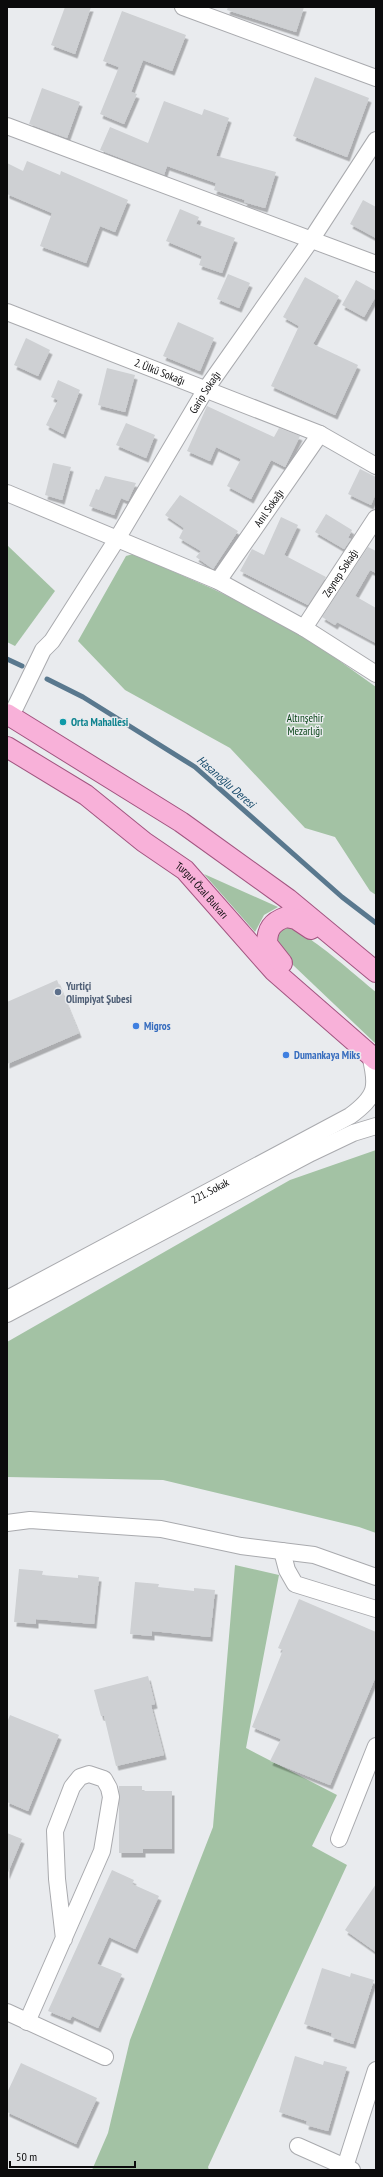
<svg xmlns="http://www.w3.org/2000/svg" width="383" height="2177" viewBox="0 0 383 2177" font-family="'PT Sans Narrow',sans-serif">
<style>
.green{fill:#a3c2a4}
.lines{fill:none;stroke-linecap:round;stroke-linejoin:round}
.stream{stroke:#59788e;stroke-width:5}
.building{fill:#ced0d3;filter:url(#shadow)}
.minor-casing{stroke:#a9aaae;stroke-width:18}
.major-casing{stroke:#a25580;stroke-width:22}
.minor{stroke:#fff;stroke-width:16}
.major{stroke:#f8b1d9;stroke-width:20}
.culture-dot{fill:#0f9aa8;stroke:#e9ebee;stroke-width:1.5}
.service-dot{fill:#5c6f8a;stroke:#e9ebee;stroke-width:1.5}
.shop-dot{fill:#3f7fe0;stroke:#e9ebee;stroke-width:1.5}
.labels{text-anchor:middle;stroke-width:3;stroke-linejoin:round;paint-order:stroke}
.street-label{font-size:11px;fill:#0b0b0c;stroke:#e9ebee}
.park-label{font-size:11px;fill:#094517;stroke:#e9ebee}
.culture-label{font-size:11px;font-weight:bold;fill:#0d838f;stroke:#e9ebee;text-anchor:start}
.service-label{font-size:11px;font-weight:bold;fill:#4e5e75;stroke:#e9ebee;text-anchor:start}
.shop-label{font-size:11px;font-weight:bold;fill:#366cbe;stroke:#e9ebee;text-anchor:start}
.water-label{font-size:12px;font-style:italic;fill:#184b6c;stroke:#e9ebee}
</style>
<defs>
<filter id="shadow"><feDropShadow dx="2.5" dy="4.5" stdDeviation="0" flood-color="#0004"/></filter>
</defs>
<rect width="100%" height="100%" fill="#e9ebee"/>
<!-- green -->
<g class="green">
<polygon points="7,545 55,591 15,646 7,642"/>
<polygon points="133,554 211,588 295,629 376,687 376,895 370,891 335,837 305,828 230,748 125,690 78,641 126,556"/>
<polygon points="204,874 278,907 264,915 255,932"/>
<path d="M284 926C305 929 357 977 376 992V1044L273 946 277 928Z"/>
<polygon points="376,1150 376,1533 359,1527 163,1480 7,1477 7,1342 290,1180"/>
<polygon points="235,1565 279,1575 246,1748 337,1795 312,1846 347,1865 208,2167 209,2170 92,2170 108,2133 130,2040 213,1827"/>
</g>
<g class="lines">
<!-- stream -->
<g class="stream">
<polyline points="7,659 22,666"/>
<polyline points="47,679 83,697 195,767 342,897 376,923"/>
</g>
</g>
<!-- building -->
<g class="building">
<polygon points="65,7 91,7 75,54 51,45"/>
<polygon points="228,7 304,7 296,32 227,10"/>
<polygon points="122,11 186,35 172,71 143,60 131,92 137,94 124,124 100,114 119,67 103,61"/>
<polygon points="315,77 369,98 347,157 293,136"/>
<polygon points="42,88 80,102 67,138 29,124"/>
<polygon points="164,101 202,115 204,109 229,118 216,156 276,172 265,208 244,202 245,200 214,190 216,183 167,166 164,175 100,150 110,127 148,143"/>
<polygon points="27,161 60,175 61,171 128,200 115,232 100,226 86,263 40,246 52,213 7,194 7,163 23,171"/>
<polygon points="363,200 376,207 376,238 350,224"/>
<polygon points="180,209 199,217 196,224 235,238 222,273 199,265 202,256 166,241"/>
<polygon points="228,274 250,283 239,308 217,299"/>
<polygon points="305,277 339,296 313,344 358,365 335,415 271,386 299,326 283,317"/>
<polygon points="356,280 376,291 376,296 364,317 342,305"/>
<polygon points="178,322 214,338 200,371 163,356"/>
<polygon points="26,338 50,350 38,376 14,365"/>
<polygon points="107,368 135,375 125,412 98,405"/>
<polygon points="58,380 80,390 63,434 46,425 58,400 51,397"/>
<polygon points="207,406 274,437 279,428 300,436 285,467 271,460 251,499 227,486 241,459 216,447 210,461 187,451"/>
<polygon points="126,423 155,435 146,458 116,445"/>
<polygon points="53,463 71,467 62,500 45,495"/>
<polygon points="360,469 376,477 376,493 371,505 348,494"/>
<polygon points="105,476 136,483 128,501 121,498 114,515 89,506 96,489 99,490"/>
<polygon points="180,495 238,531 213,569 196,557 201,551 179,538 184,528 165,515"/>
<polygon points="326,514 352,530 348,538 351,539 344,549 315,532"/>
<polygon points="281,517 298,525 284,555 326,577 308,605 240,571 252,549 264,555"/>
<polygon points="368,547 376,551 376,573 370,570 355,596 376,608 376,643 337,622 335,625 322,617"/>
<polygon points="57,980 79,1033 7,1064 7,1002"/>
<polygon points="19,1569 43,1571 42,1575 78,1578 78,1575 99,1577 94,1624 36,1619 36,1624 14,1622"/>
<polygon points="135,1582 159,1584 158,1587 194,1591 194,1588 215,1590 210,1637 152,1631 152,1636 130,1634"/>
<polygon points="299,1599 376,1632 376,1676 330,1785 270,1761 281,1739 252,1727 283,1650 278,1648"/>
<polygon points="148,1676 155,1704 151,1705 164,1755 116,1766 104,1716 101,1716 94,1690"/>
<polygon points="10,1715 59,1735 28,1811 7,1802 7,1723"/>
<polygon points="119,1786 142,1786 142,1791 172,1791 172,1849 143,1849 143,1853 119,1853"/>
<polygon points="7,1833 22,1839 7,1875"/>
<polygon points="112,1870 134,1880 132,1884 159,1896 135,1949 109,1937 97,1964 122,1974 98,2028 72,2016 70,2020 48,2011"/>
<polygon points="376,1884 376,1952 345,1930"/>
<polygon points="322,1968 350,1977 351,1973 374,1980 353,2044 331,2037 332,2033 304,2024"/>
<polygon points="295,2056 323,2065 324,2061 347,2067 328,2131 306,2125 307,2121 279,2112"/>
<polygon points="21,2063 97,2098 76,2144 7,2112 7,2093"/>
</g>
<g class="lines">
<!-- minor casing -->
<g class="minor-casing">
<g id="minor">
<polyline points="183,7 376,78"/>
<polyline points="7,126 376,264"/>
<path id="s1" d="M7 312 320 434 376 466"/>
<polyline points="7,493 218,581 304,628 376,674"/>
<path id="s2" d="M218 581 320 434"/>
<path id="s3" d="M304 628 376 518"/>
<path id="s4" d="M11 716 43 650 52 641 117 539 206 389 311 240 376 140"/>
<path id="s5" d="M7 1299 350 1116C377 1096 378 1087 370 1055"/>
<polyline points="7,1314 311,1153 353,1133 376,1126"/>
<polyline points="7,1523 30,1520 161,1529 241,1546 314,1555 376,1577"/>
<polyline points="282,1551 287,1570 295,1584 376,1609"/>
<polyline points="339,1839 376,1746"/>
<polyline points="7,2012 105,2057"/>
<polyline points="27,2022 102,1851 111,1797 109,1788 104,1779 89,1774 80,1777 72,1787 55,1831 57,1879 64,1939"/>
<polyline points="298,2146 352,2170"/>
<polyline points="345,2167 376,2070"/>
</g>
</g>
<!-- major casing -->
<g class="major-casing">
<g id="major">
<polyline points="7,714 181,822 288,899 376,972"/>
<path id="s6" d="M7 747 86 795 144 842 185 870 274 971 376 1060"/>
<path d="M282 963 267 944C267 929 272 922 286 917L296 919 311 929"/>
</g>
</g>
<!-- minor -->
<use href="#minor" class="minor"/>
<!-- major -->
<use href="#major" class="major"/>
</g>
<!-- markers -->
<circle class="culture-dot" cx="63" cy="722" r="4"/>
<circle class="service-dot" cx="58" cy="992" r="4"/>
<g class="shop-dot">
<circle cx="136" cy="1026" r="4"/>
<circle cx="286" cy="1055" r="4"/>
</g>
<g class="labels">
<!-- street labels -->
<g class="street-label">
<text dy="4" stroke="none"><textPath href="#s1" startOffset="164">2. Ülkü Sokağı</textPath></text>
<text dy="4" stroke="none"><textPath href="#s4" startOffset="378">Garip Sokağı</textPath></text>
<text dy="4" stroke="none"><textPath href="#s2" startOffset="89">Anıl Sokağı</textPath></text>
<text dy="4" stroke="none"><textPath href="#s3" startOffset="66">Zeynep Sokağı</textPath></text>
<text dy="4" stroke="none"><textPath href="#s6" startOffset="243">Turgut Özal Bulvarı</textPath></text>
<text dy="4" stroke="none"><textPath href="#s5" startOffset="230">221. Sokak</textPath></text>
</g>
<!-- park labels -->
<g class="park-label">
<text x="305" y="722">Altınşehir<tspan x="305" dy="13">Mezarlığı</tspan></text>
</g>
<!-- culture labels -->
<g class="culture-label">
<text x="71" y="726">Orta Mahallesi</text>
</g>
<!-- service labels -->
<g class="service-label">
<text x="66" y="990">Yurtiçi<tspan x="66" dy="13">Olimpiyat Şubesi</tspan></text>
</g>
<!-- shop labels -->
<g class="shop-label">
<text x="144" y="1030">Migros</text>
<text x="294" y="1059">Dumankaya Miks</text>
</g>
<!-- water labels -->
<g class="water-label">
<text transform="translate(226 782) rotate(41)" y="4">Hasanoğlu Deresi</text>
</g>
</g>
<!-- border -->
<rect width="383" height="2177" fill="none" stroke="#0b0b0c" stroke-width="16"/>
<!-- scale -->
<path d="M10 2161v6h125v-6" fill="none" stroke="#0b0b0c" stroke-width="2"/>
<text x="16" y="2161" font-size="12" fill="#0b0b0c" stroke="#e9ebee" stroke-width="3" paint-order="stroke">50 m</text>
</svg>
